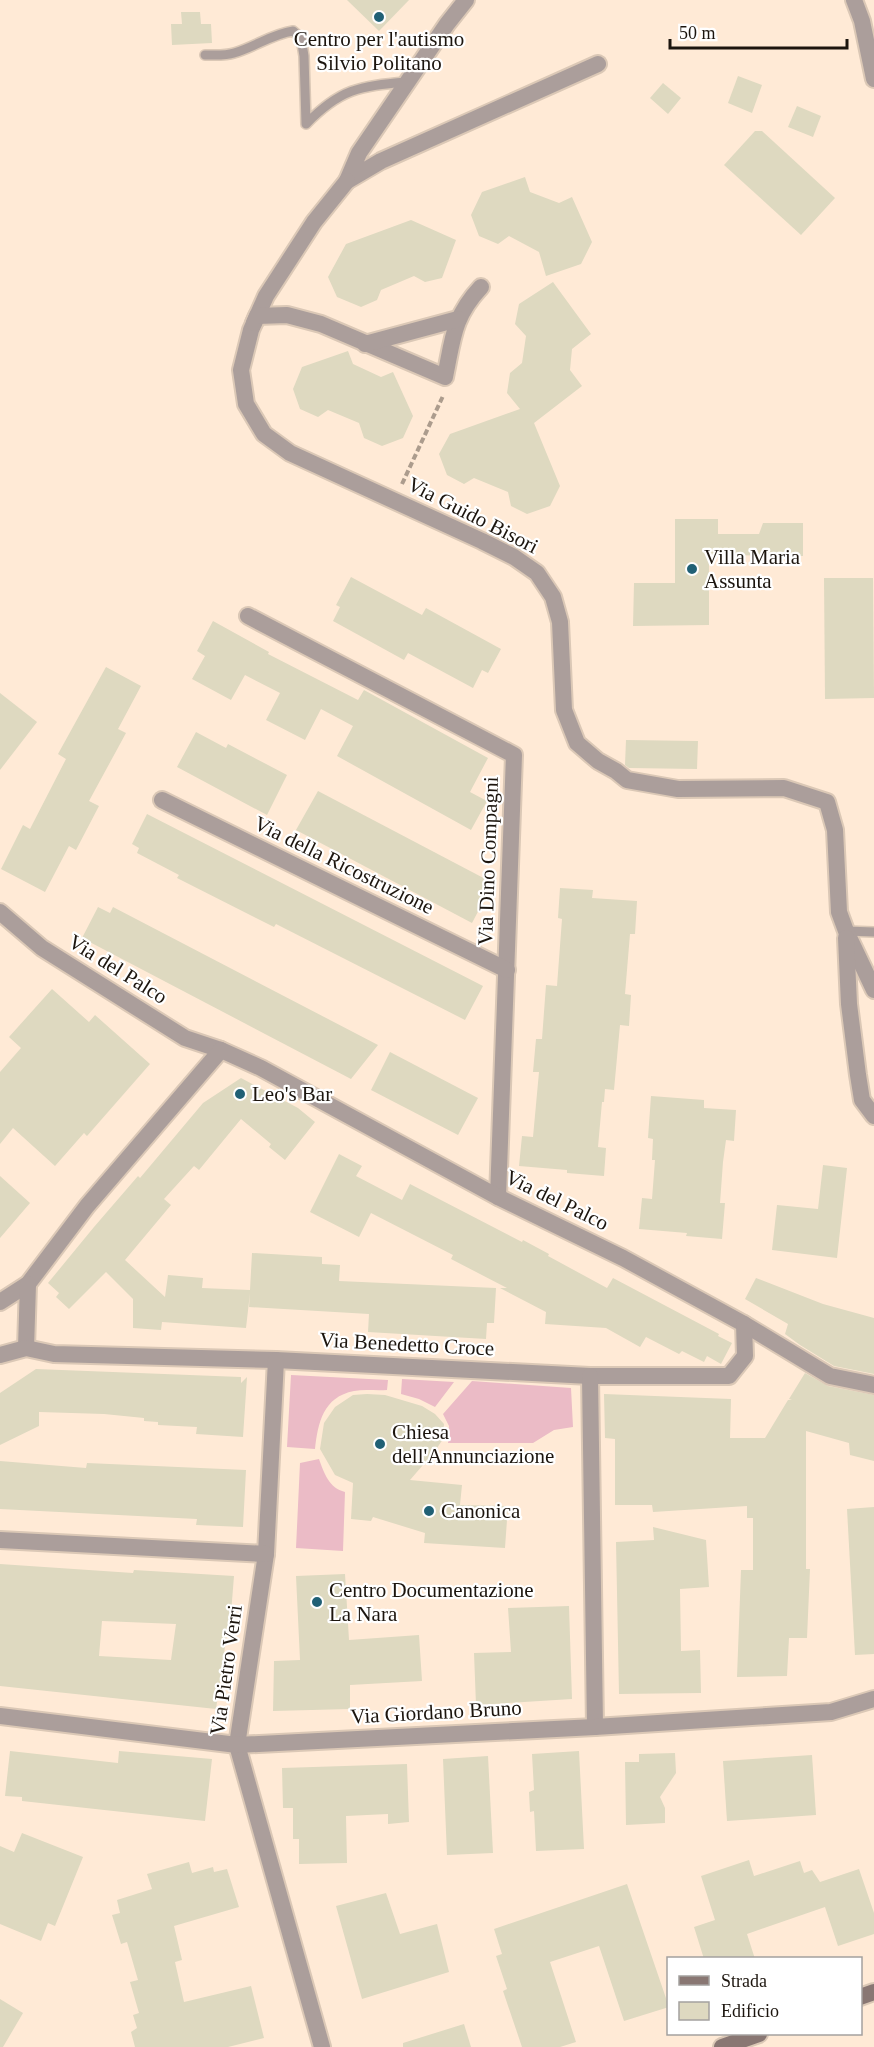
<svg xmlns="http://www.w3.org/2000/svg" width="874" height="2047" viewBox="0 0 874 2047" font-family="Georgia,serif">
<style>
.garden{fill:#ebbbc6}
.building{fill:#ded9c0;fill-rule:evenodd}
.lines{fill:none;stroke-linecap:round;stroke-linejoin:round}
.service-casing{stroke:#dbc8b6;stroke-width:12}
.minor-casing{stroke:#dbc8b6;stroke-width:20}
.secondary-casing{stroke:#dbc8b6;stroke-width:20}
.path{stroke:#ac9c8d;stroke-width:4;stroke-dasharray:6 3;stroke-linecap:butt}
.service{stroke:#ab9e9b;stroke-width:9}
.minor{stroke:#ab9e9b;stroke-width:16}
.secondary{stroke:#897773;stroke-width:16}
.poi-dot{fill:#206075;stroke:#fff;stroke-width:2}
.labels{text-anchor:middle;stroke-width:4.5;stroke-linejoin:round;paint-order:stroke}
.poi-label{font-size:21px;fill:#1c150e;stroke:#fff;text-anchor:start}
.street-label{font-size:21px;fill:#1c150e;stroke:#fff}
</style>
<rect width="100%" height="100%" fill="#ffead6"/>
<!-- garden -->
<g class="garden">
<path d="M291 1375 388 1380 387 1390C376 1391 365 1389 354 1391 323 1397 318 1423 315 1449L287 1447Z"/>
<polygon points="402,1379 454,1382 435,1407 419,1399 401,1394"/>
<polygon points="472,1381 571,1388 573,1427 554,1430 533,1443 448,1443 449,1426 443,1414"/>
<path d="M319 1459C324 1473 329 1488 345 1492L343 1551 296 1548 300 1463Z"/>
</g>
<!-- building -->
<g class="building">
<polygon points="347,0 409,0 379,31"/>
<polygon points="181,12 200,12 201,24 211,24 212,43 172,45 171,24 182,24"/>
<polygon points="738,76 762,85 752,113 728,103"/>
<polygon points="663,83 681,98 668,114 650,98"/>
<polygon points="797,106 821,116 813,137 788,127"/>
<polygon points="755,131 762,131 835,198 801,235 724,165"/>
<polygon points="525,177 530,192 559,203 572,197 592,242 581,264 546,276 539,252 509,236 498,244 479,236 471,215 482,192"/>
<polygon points="411,220 456,240 442,278 425,282 414,276 381,290 377,300 361,307 337,297 328,277 346,244"/>
<polygon points="553,282 591,334 572,349 570,370 582,386 534,423 560,486 550,506 527,514 511,506 508,492 474,478 464,484 447,475 439,454 450,434 520,409 507,393 510,373 522,363 526,336 515,324 519,304"/>
<polygon points="348,351 353,364 381,377 393,372 413,416 403,438 382,446 364,438 359,423 328,410 318,417 300,409 293,389 302,367"/>
<polygon points="675,519 718,519 718,534 759,534 763,523 803,523 803,556 709,555 709,625 633,626 634,583 675,583"/>
<polygon points="351,577 422,615 426,608 501,649 488,673 482,670 473,688 408,653 404,660 333,621 340,607 336,605"/>
<polygon points="824,578 873,578 874,698 825,699"/>
<polygon points="213,621 269,652 268,654 358,700 364,690 488,758 470,792 487,801 471,830 337,756 353,726 321,709 305,740 266,720 280,693 245,675 231,700 192,679 205,656 197,651"/>
<polygon points="106,667 141,686 118,729 126,733 89,801 99,806 76,850 69,846 45,892 1,869 23,825 30,829 66,759 58,754"/>
<polygon points="0,693 37,722 0,770"/>
<polygon points="196,732 226,748 228,744 287,775 267,815 177,767"/>
<polygon points="626,740 698,741 697,769 629,768 625,765"/>
<polygon points="318,791 493,883 472,923 296,830"/>
<polygon points="147,814 483,986 465,1020 276,924 274,927 177,878 179,875 137,853 139,848 132,844"/>
<polygon points="560,888 593,890 592,898 637,901 635,934 630,934 625,994 631,995 629,1026 620,1025 614,1090 605,1089 604,1102 602,1102 598,1147 606,1148 604,1176 567,1173 567,1170 519,1166 522,1136 533,1137 539,1072 533,1072 536,1039 542,1039 546,985 557,986 562,919 558,918"/>
<polygon points="98,907 110,913 113,907 378,1045 351,1079 82,938"/>
<polygon points="52,989 89,1022 95,1015 150,1064 87,1136 84,1133 55,1166 13,1128 0,1144 0,1072 21,1048 9,1037"/>
<polygon points="390,1052 478,1098 458,1135 371,1090"/>
<polygon points="241,1078 298,1108 315,1122 285,1160 269,1147 271,1144 241,1119 199,1170 194,1166 164,1199 171,1205 125,1260 165,1297 168,1275 203,1278 202,1288 250,1290 252,1253 322,1257 322,1264 340,1265 339,1281 496,1288 494,1323 487,1323 486,1339 368,1332 369,1314 249,1307 250,1293 246,1328 162,1322 161,1330 133,1328 133,1299 106,1272 69,1309 56,1297 59,1293 48,1283 94,1227 138,1176 140,1178 203,1103"/>
<polygon points="651,1096 704,1100 704,1108 736,1110 734,1141 726,1140 723,1162 720,1203 725,1203 722,1239 686,1236 687,1233 639,1229 642,1198 652,1199 655,1160 652,1160 653,1139 648,1138"/>
<polygon points="339,1154 362,1166 356,1176 402,1200 410,1184 522,1242 523,1240 549,1254 548,1256 607,1288 613,1278 719,1334 718,1336 732,1343 721,1364 707,1356 704,1362 682,1351 679,1354 646,1337 640,1347 606,1328 545,1324 546,1312 500,1288 507,1288 451,1259 453,1255 371,1213 359,1237 310,1212"/>
<polygon points="823,1165 847,1168 837,1258 772,1250 777,1205 818,1209"/>
<polygon points="0,1176 30,1203 0,1238"/>
<polygon points="756,1278 823,1304 874,1318 874,1374 834,1366 800,1345 785,1334 788,1324 745,1299"/>
<polygon points="36,1369 241,1377 241,1383 247,1377 243,1437 196,1434 197,1427 158,1425 158,1422 144,1421 144,1418 104,1414 39,1412 39,1426 0,1445 0,1393"/>
<polygon points="805,1373 828,1386 874,1395 874,1461 850,1455 849,1443 806,1431 806,1569 810,1569 807,1638 789,1638 787,1676 737,1677 741,1570 753,1570 753,1518 747,1518 747,1506 653,1512 652,1505 615,1505 615,1439 605,1438 604,1394 731,1399 730,1438 765,1438 788,1400 792,1400 789,1399"/>
<polygon points="367,1394 385,1395 422,1406 435,1414 444,1424 443,1439 435,1451 410,1480 462,1485 460,1505 508,1506 505,1548 424,1543 425,1533 373,1517 371,1521 351,1519 353,1483 335,1475 320,1449 324,1423 335,1407 353,1395"/>
<polygon points="0,1461 86,1468 87,1463 246,1470 243,1527 196,1525 197,1519 0,1509"/>
<polygon points="874,1507 874,1654 855,1655 847,1509"/>
<polygon points="653,1527 706,1540 709,1587 680,1589 681,1651 700,1650 701,1693 619,1694 616,1542 654,1540"/>
<path d="M0 1564 133 1573 134 1570 234 1576 230 1626H228L216 1709 0 1686ZM102 1621 176 1624 171 1660 99 1656Z"/>
<polygon points="345,1574 349,1640 419,1635 422,1681 350,1685 350,1709 273,1711 274,1661 300,1660 296,1576"/>
<polygon points="569,1606 572,1699 476,1705 474,1653 511,1652 508,1608"/>
<polygon points="10,1751 118,1763 119,1751 212,1759 205,1821 22,1801 22,1797 5,1796"/>
<polygon points="579,1751 584,1849 536,1851 534,1811 530,1812 529,1792 534,1790 532,1754"/>
<polygon points="675,1753 676,1773 660,1797 665,1808 665,1823 626,1825 625,1762 639,1762 639,1754"/>
<polygon points="812,1755 816,1815 727,1821 723,1761"/>
<polygon points="488,1756 493,1853 447,1855 443,1759"/>
<polygon points="407,1764 409,1822 388,1824 388,1814 346,1816 347,1863 299,1864 299,1839 293,1839 293,1808 283,1808 282,1768"/>
<polygon points="22,1833 83,1857 55,1926 48,1923 41,1941 0,1924 0,1846 14,1852"/>
<polygon points="749,1860 754,1876 800,1861 804,1873 812,1870 820,1882 859,1869 874,1913 874,1934 838,1946 825,1907 747,1934 755,1959 704,1959 694,1927 715,1920 701,1876"/>
<polygon points="189,1862 192,1873 213,1867 214,1872 227,1869 239,1907 174,1926 182,1960 175,1962 184,2002 251,1986 264,2038 228,2047 135,2047 131,2032 137,2028 133,2015 139,2013 130,1982 138,1980 127,1942 121,1944 112,1915 120,1913 117,1900 152,1889 147,1874"/>
<polygon points="627,1884 669,2007 624,2021 599,1946 550,1962 576,2042 560,2047 522,2047 503,1991 507,1989 496,1956 502,1954 494,1929"/>
<polygon points="386,1893 400,1934 437,1924 449,1972 362,1999 336,1906"/>
<polygon points="0,1999 23,2013 3,2047 0,2047"/>
<polygon points="464,2024 471,2047 403,2047 403,2043"/>
</g>
<g class="lines">
<!-- service casing -->
<g class="service-casing">
<g id="service">
<path d="M205 55C214 55 225 56 234 53 255 47 272 34 293 31L301 38 304 56 306 124C340 89 359 86 407 82"/>
<polyline points="846,931 874,932"/>
</g>
</g>
<!-- minor casing -->
<g class="minor-casing">
<g id="minor">
<polyline points="466,0 447,24 359,153 347,181 381,161 598,64"/>
<polyline points="854,0 862,21 874,79"/>
<polyline points="347,181 314,222 266,296 251,330 241,370 246,404 264,434 290,453 482,541 514,557 537,573 553,597 560,622 564,710 577,743 598,761 616,771 627,780 678,789 784,788 827,802 835,830 839,912 846,931 874,990"/>
<path d="M254 323 257 316 287 315 321 324 445 377C453 338 453 317 481 287"/>
<polyline points="365,344 458,319"/>
<polyline points="248,616 514,755 498,1197"/>
<polyline points="162,800 507,970"/>
<polyline points="0,912 42,948 185,1038 221,1050"/>
<polyline points="846,938 849,1004 858,1075 862,1100 874,1116"/>
<polyline points="0,1302 28,1284 87,1206 221,1050 261,1068 498,1197 623,1258 744,1324 830,1376 874,1385"/>
<polyline points="26,1348 28,1284"/>
<polyline points="0,1355 26,1348 54,1354 276,1360 590,1376 729,1376 745,1356 744,1324"/>
<polyline points="276,1360 266,1554 237,1745 322,2047"/>
<polyline points="590,1376 595,1727"/>
<polyline points="0,1540 266,1554"/>
<polyline points="0,1716 237,1745 595,1727 831,1712 874,1699"/>
</g>
</g>
<!-- secondary casing -->
<g class="secondary-casing">
<g id="secondary">
<polyline points="860,1997 874,1992"/>
<polyline points="722,2047 759,2034"/>
</g>
</g>
<!-- path -->
<polyline class="path" points="402,484 443,396"/>
<!-- service -->
<use href="#service" class="service"/>
<!-- minor -->
<use href="#minor" class="minor"/>
<!-- secondary -->
<use href="#secondary" class="secondary"/>
</g>
<!-- markers -->
<g class="poi-dot">
<circle cx="379" cy="17" r="6"/>
<circle cx="692" cy="569" r="6"/>
<circle cx="240" cy="1094" r="6"/>
<circle cx="380" cy="1444" r="6"/>
<circle cx="429" cy="1511" r="6"/>
<circle cx="317" cy="1602" r="6"/>
</g>
<g class="labels">
<!-- poi labels -->
<g class="poi-label">
<text x="379" y="46" text-anchor="middle">Centro per l'autismo<tspan x="379" dy="24">Silvio Politano</tspan></text>
<text x="704" y="564">Villa Maria<tspan x="704" dy="24">Assunta</tspan></text>
<text x="252" y="1101">Leo's Bar</text>
<text x="392" y="1439">Chiesa<tspan x="392" dy="24">dell'Annunciazione</tspan></text>
<text x="441" y="1518">Canonica</text>
<text x="329" y="1597">Centro Documentazione<tspan x="329" dy="24">La Nara</tspan></text>
</g>
<!-- street labels -->
<g class="street-label">
<text transform="translate(473 515) rotate(27)" y="7">Via Guido Bisori</text>
<text transform="translate(488 861) rotate(-88)" y="7">Via Dino Compagni</text>
<text transform="translate(344 865) rotate(26)" y="7">Via della Ricostruzione</text>
<text transform="translate(118 969) rotate(32)" y="7">Via del Palco</text>
<text transform="translate(557 1200) rotate(26)" y="7">Via del Palco</text>
<text transform="translate(407 1344) rotate(3)" y="7">Via Benedetto Croce</text>
<text transform="translate(226 1670) rotate(-82)" y="7">Via Pietro Verri</text>
<text transform="translate(436 1712) rotate(-3)" y="7">Via Giordano Bruno</text>
</g>
</g>
<!-- legend -->
<rect x="667" y="1957" width="195" height="78" fill="#ffffff" stroke="#a4a19f" stroke-width="1.5"/>
<rect x="679" y="1976" width="30" height="9" fill="#897773" stroke="#a4a19f" stroke-width="1.5"/>
<text x="721" y="1987" font-size="18" fill="#1c150e">Strada</text>
<rect x="679" y="2002" width="30" height="18" fill="#ded9c0" stroke="#a4a19f" stroke-width="1.5"/>
<text x="721" y="2017" font-size="18" fill="#1c150e">Edificio</text>
<!-- scale -->
<path d="M670 39v9h177v-9" fill="none" stroke="#1c150e" stroke-width="3"/>
<text x="679" y="39" font-size="18" fill="#1c150e" stroke="#ffffff" stroke-width="4.5" paint-order="stroke">50 m</text>
</svg>
